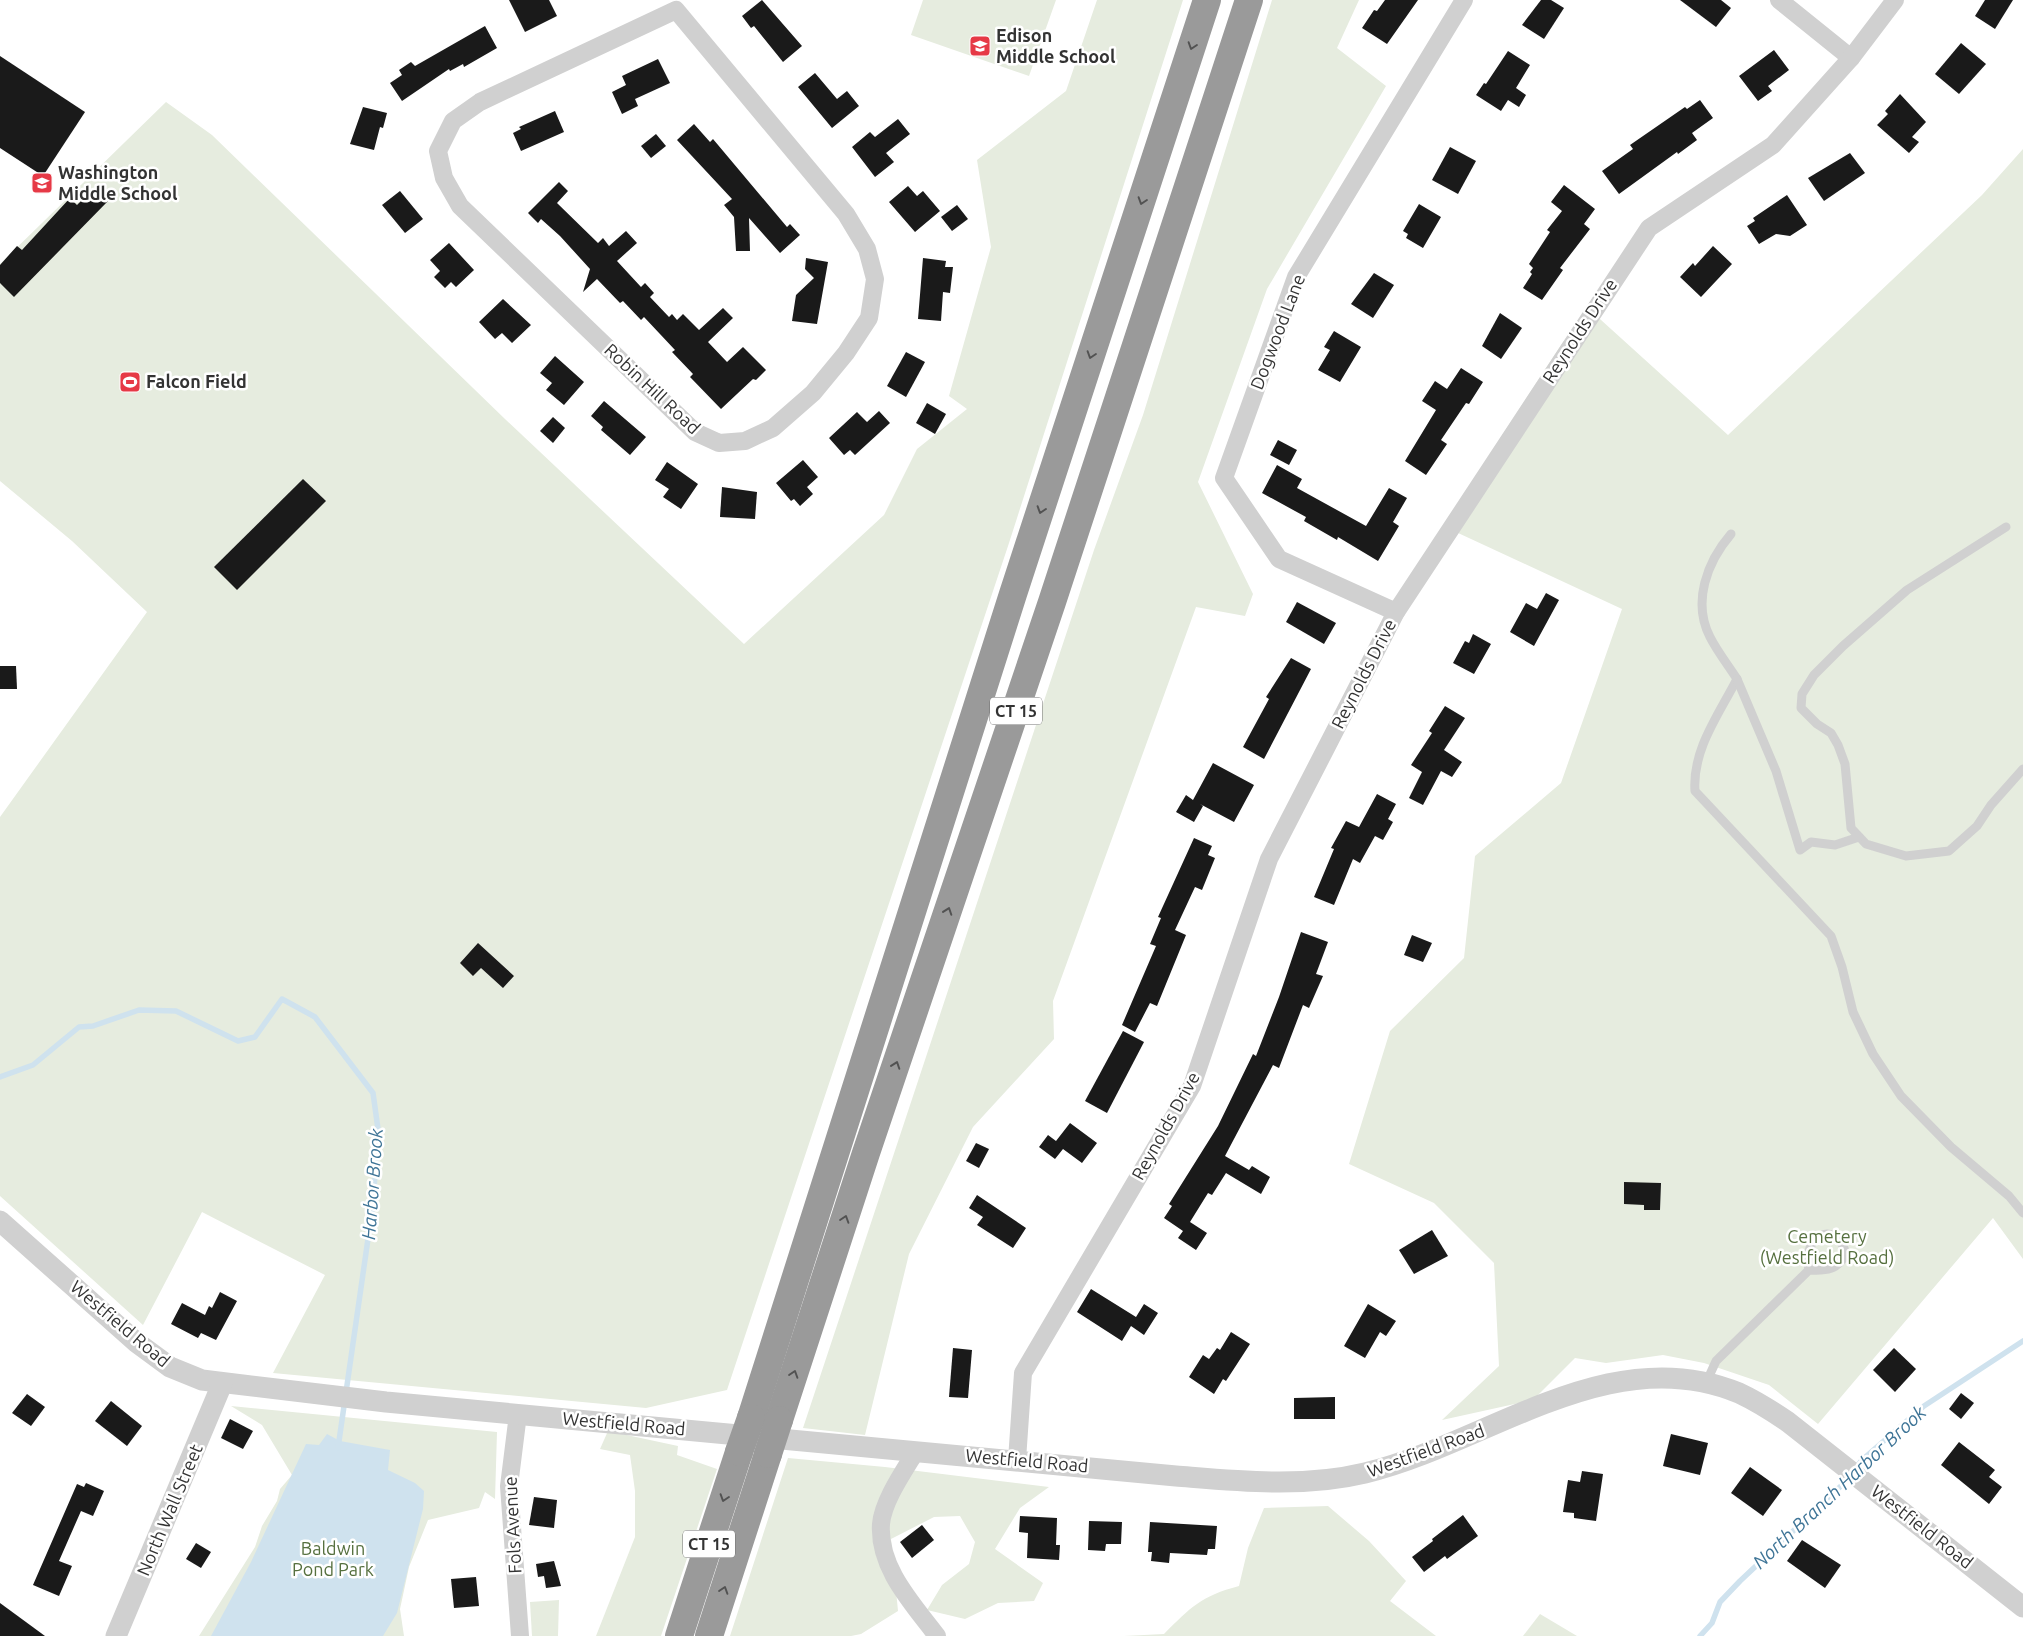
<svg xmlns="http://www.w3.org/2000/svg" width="2023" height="1636" viewBox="0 0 2023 1636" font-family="Ubuntu,sans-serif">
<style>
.green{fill:#e6ecdf}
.water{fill:#cfe2ee}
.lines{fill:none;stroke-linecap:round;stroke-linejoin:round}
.stream{stroke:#cfe2ee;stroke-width:5.5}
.building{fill:#1a1a1a}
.service{stroke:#d0d0d0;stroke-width:9}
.minor{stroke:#d0d0d0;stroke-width:18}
.tertiary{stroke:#d0d0d0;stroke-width:21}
.motorway{stroke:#9a9a9a;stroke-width:28}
.motorway-bridge{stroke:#9a9a9a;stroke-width:28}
.oneway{stroke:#525252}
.labels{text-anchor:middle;stroke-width:5;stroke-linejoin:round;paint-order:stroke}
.shield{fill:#fff;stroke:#707070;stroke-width:1}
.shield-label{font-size:16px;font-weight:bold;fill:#333}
.poi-label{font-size:18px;font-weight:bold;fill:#333;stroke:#fff;text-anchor:start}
.street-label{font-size:18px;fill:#333;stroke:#fff}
.park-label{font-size:18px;fill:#56703f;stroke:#fff}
.water-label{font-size:19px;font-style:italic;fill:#3f7597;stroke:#fff}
</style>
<rect width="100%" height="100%" fill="#fff"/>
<!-- green -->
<g class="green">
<polygon points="923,0 1056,0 1029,76 911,35"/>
<polygon points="1097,0 1183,0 1009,543 727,1390 646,1408 273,1373 325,1275 202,1212 143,1325 0,1196 0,817 147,612 72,541 0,481 0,264 166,102 212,135 505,419 744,644 884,515 917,449 967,409 949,396 991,247 977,160 1066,91"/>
<polygon points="1272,0 1359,0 1337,48 1386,86 1267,289 1198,482 1253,594 1245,616 1196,607 1053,1001 1054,1039 973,1127 909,1254 865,1435 803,1428 1094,550 1143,415"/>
<polygon points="2023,149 2023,1259 1993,1218 1818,1424 1769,1385 1704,1363 1663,1355 1606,1363 1575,1358 1533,1400 1442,1420 1499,1366 1494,1263 1434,1203 1349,1164 1390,1031 1464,958 1475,856 1561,783 1622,609 1443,526 1563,342 1590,310 1728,435 1982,195"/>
<polygon points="231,1406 497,1432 495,1499 485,1492 479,1508 428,1520 409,1567 400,1609 404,1636 199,1636 255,1547 262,1526 277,1501 280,1489 292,1475 262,1425"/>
<polygon points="608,1431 678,1446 677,1455 717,1469 661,1636 596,1636 635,1537 635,1491 630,1455 600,1449"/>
<polygon points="788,1458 885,1467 1049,1487 1020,1508 995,1549 1043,1583 1034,1601 998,1603 965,1619 927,1610 942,1585 969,1564 975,1542 960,1516 934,1517 891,1539 898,1611 861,1634 851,1636 730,1636"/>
<path d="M1328 1506 1369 1541 1406 1581 1390 1601 1436 1636H1124L1164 1634C1191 1607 1201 1596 1239 1586L1248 1548 1264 1508Z"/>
<polygon points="559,1600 558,1636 532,1636 530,1602"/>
<polygon points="1540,1614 1577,1636 1523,1636"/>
</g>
<!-- water -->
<polygon class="water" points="327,1434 340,1441 390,1450 388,1470 415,1483 424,1491 423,1509 397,1613 383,1636 211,1636 251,1562 306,1444 319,1445"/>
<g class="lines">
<!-- stream -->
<g class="stream">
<polyline points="0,1077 33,1065 79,1027 93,1026 139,1010 176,1011 238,1041 255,1037 282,999 315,1017 373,1093 378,1129 373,1204 338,1448"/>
<polyline points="1700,1636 1712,1623 1720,1602 1740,1581 1842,1485 1862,1460 1924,1406 2023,1341"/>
</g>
</g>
<!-- building -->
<g class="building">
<polygon points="509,0 549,0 557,16 525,32"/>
<polygon points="762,0 802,46 783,62 754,26 751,28 742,16"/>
<polygon points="1385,0 1418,0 1387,44 1362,28 1374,10 1377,11"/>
<polygon points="1541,0 1551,0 1564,8 1544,39 1522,25"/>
<polygon points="1680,0 1721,0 1731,8 1716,27"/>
<polygon points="1985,0 2013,0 1995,29 1975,16"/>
<polygon points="485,26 497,48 464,67 463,64 450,71 449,69 402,101 390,83 402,75 399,70 411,62 415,66"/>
<polygon points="1961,43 1986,64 1959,94 1935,74"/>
<polygon points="1774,50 1789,70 1768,86 1772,91 1758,101 1739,76"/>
<polygon points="1508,51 1530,65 1516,88 1526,95 1519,107 1508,100 1501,111 1476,95 1484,83 1486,84"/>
<polygon points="0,56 85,112 43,176 0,148"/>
<polygon points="658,59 670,83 635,99 638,106 622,114 612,92 626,85 622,76"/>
<polygon points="815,73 837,99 847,91 859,106 832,128 798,87"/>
<polygon points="1900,94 1926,122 1912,137 1919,142 1909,153 1877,125 1888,114 1885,111"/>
<polygon points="1700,100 1713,118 1692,133 1697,140 1678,154 1677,152 1619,194 1602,171 1633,149 1630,145 1685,107 1687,109"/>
<polygon points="363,107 387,113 383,128 380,127 374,150 350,144"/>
<polygon points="555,111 564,132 521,151 513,133 521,129 519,127"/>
<polygon points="898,119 910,134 886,153 894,162 875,177 852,147 870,132 875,137"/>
<polygon points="694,124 710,142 713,139 787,227 790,224 800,235 780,253 749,218 750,251 736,251 734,217 724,205 732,199 677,140"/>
<polygon points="656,134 666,146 651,158 641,146"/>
<polygon points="1450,147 1476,161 1458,194 1432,180"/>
<polygon points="1850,153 1865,173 1824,201 1808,178"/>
<polygon points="559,182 568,191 557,203 598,243 603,238 609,246 626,231 637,243 617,261 641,287 645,283 654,293 650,297 669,317 672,314 677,320 683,314 699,330 723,308 733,318 708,342 727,362 743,347 766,370 756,380 753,379 721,409 690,377 693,374 672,352 675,350 644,317 641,320 623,301 620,303 597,279 583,292 590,269 560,236 541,219 538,223 528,213"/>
<polygon points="1564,185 1595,209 1584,224 1590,229 1560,268 1563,270 1542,300 1523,288 1532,274 1530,272 1533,268 1529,264 1550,232 1547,230 1562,211 1551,202"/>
<polygon points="908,186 917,196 923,191 940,211 915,232 889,202"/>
<polygon points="94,188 108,201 14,297 0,283 0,265 17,246 22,250 70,198 77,205"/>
<polygon points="400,191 423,219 405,233 382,205"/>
<polygon points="1787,195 1807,225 1790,236 1776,234 1759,244 1747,226 1755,221 1753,218"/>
<polygon points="1419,204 1441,217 1423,248 1406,238 1408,234 1403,231"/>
<polygon points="957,205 968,219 952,231 941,217"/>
<polygon points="449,243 474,270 456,287 451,282 445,288 434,277 440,271 430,260"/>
<polygon points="1713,246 1732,264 1701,297 1680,277 1693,263 1695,266"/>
<polygon points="806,258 828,262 817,324 792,321 796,295 814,278 805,269"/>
<polygon points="923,258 946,261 945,267 953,267 950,293 943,292 941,321 918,319"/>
<polygon points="1374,273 1394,285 1373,318 1351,304"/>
<polygon points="503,299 531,325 512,343 502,333 495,339 479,322"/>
<polygon points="1500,313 1522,328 1501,359 1482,346"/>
<polygon points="1334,331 1361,347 1340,382 1318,370 1330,350 1324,347"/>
<polygon points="906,352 925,362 906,397 887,386"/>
<polygon points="555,356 584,382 564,405 546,390 552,383 540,373"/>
<polygon points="1461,368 1483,382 1469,404 1466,403 1441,440 1447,444 1426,475 1405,461 1436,410 1422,401 1435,381 1447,389"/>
<polygon points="604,401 646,437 630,455 601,430 603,427 591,416"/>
<polygon points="927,403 946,414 935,434 916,423"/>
<polygon points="879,411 890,423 855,455 850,450 844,455 829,438 857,412 867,422"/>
<polygon points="553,417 565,428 553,443 540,431"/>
<polygon points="1278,440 1297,450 1289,465 1270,455"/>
<polygon points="803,460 818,477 807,487 813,494 800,506 794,499 791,501 776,483"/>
<polygon points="667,462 698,484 681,509 663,497 669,489 655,480"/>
<polygon points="1277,465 1302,479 1297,488 1366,526 1389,488 1407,498 1393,522 1399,526 1378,561 1338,537 1337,540 1304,521 1306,517 1262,493"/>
<polygon points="303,479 326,501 237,590 214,567"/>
<polygon points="722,487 757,492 755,519 720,517"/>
<polygon points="1546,593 1559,600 1534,646 1510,632 1526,603 1537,609"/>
<polygon points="1297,602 1336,623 1324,644 1286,622"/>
<polygon points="1473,634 1491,644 1474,674 1453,663 1465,641 1469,643"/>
<polygon points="1291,658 1311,669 1264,759 1243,747 1269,699 1266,697"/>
<polygon points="0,666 16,666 17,689 0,689"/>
<polygon points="1445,706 1465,718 1444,750 1462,762 1452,777 1441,771 1423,805 1409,798 1422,772 1411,765 1432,733 1429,731"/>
<polygon points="1213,763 1254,785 1234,822 1200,804 1203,806 1194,822 1176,812 1186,795 1193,800"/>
<polygon points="1377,794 1396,804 1388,819 1393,822 1383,840 1375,836 1360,863 1353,859 1334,905 1314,897 1334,849 1331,848 1346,821 1359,827"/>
<polygon points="1194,838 1212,846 1208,855 1215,858 1202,890 1195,887 1175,930 1186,935 1157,1006 1150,1003 1135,1032 1122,1025 1156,946 1150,944 1161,918 1158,917"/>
<polygon points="1301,932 1328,942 1316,974 1323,976 1309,1008 1303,1005 1279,1068 1273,1065 1225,1156 1249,1170 1252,1166 1270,1177 1261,1194 1226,1173 1212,1195 1208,1193 1190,1222 1207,1233 1196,1250 1178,1238 1183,1231 1164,1218 1172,1206 1169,1204 1218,1126 1253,1054 1256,1056 1279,997"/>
<polygon points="1412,935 1432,943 1423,962 1404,955"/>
<polygon points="478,943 514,976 503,988 481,968 473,976 460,963"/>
<polygon points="1123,1031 1144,1042 1107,1113 1085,1101"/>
<polygon points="1070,1123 1097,1143 1082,1163 1063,1149 1055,1159 1039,1147 1048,1135 1056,1141"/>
<polygon points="976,1143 989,1149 979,1168 966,1161"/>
<polygon points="1624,1182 1661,1183 1660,1210 1644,1210 1644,1205 1624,1204"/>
<polygon points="977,1195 1026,1228 1013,1248 977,1225 983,1217 969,1208"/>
<polygon points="1432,1230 1448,1256 1414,1274 1399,1250"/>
<polygon points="1091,1289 1136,1317 1144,1304 1158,1313 1144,1335 1131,1326 1122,1341 1077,1312"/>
<polygon points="220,1292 237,1301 216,1340 201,1333 198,1338 171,1324 182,1303 205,1315 209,1306 212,1308"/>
<polygon points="1368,1304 1396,1321 1386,1336 1380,1332 1365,1358 1344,1346"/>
<polygon points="1231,1332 1250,1344 1226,1381 1223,1379 1214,1394 1189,1377 1203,1355 1209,1359 1217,1348 1220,1350"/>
<polygon points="953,1348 972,1350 968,1398 949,1397"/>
<polygon points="1894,1348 1916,1369 1895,1392 1873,1370"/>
<polygon points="1961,1393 1974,1403 1961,1419 1949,1409"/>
<polygon points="27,1394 45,1407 31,1426 12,1413"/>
<polygon points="1335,1397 1335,1419 1294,1419 1294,1398"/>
<polygon points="111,1401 142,1426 127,1446 95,1421"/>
<polygon points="230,1419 253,1431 243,1449 221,1438"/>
<polygon points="1671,1434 1708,1443 1700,1475 1663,1466"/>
<polygon points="1959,1442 1995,1470 1989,1477 2002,1487 1989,1504 1941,1465"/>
<polygon points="1750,1467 1782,1490 1763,1516 1731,1493"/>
<polygon points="1582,1471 1603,1474 1596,1521 1574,1518 1574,1513 1563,1512 1568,1480 1580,1482"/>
<polygon points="86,1483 104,1491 93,1516 81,1511 59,1561 72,1566 59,1596 33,1585 77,1484 84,1487"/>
<polygon points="534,1497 557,1500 554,1528 529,1525"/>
<polygon points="1463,1515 1478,1536 1447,1559 1445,1556 1424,1572 1412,1557 1433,1541 1432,1539"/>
<polygon points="1020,1516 1057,1518 1056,1545 1060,1545 1059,1560 1027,1558 1028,1533 1019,1532"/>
<polygon points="1089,1521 1122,1522 1121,1544 1106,1544 1105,1551 1088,1550"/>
<polygon points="1150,1522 1217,1526 1215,1549 1208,1549 1207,1555 1170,1553 1169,1563 1151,1561 1152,1552 1148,1552"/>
<polygon points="922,1525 934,1540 912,1558 900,1542"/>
<polygon points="1802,1540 1841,1565 1825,1588 1787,1561"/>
<polygon points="196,1543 211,1552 201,1568 186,1559"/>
<polygon points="554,1561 561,1586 546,1588 544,1576 538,1577 536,1564"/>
<polygon points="476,1577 479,1606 454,1608 451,1579"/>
<polygon points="0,1603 45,1636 0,1636"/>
</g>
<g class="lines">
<!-- service -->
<g class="service">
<polyline points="2006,527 1907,590 1843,646 1814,675 1802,694 1801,708 1817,724 1831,733 1838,745 1845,764 1851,828 1866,844 1906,856 1949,851 1977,826 1991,805 2023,769"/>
<path d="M1731 534C1707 562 1692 602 1710 637 1717 651 1728 665 1737 679 1719 714 1692 750 1695 791L1831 936 1842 967 1853 1012 1873 1054 1901 1096 1951 1147 2009 1196 2023 1213"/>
<polyline points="1737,679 1776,771 1800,850 1811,842 1835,845 1859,837"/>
<path d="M1706 1383 1716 1361 1809 1270C1827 1271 1837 1270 1846 1254 1837 1219 1801 1234 1809 1270"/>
</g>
<!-- minor -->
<g class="minor">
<polyline points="1779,0 1851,58"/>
<polygon points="676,10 846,214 867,249 875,279 869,318 846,353 813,393 773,428 745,441 719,443 695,432 460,206 444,178 438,151 453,121 480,102"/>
<polyline points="1396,612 1279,559 1224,478 1296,277 1464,0"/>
<polyline points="518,1414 509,1486 520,1636"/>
<path d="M916 1451C904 1471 883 1501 881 1524 878 1568 913 1604 937 1636"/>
<polyline points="1017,1460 1023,1373 1192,1086 1269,859 1396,612 1649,228 1773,145 1851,58 1895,0"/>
</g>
<!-- tertiary -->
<g class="tertiary">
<path d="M0 1221 136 1342 170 1367 202 1380 386 1402 1176 1476C1239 1481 1303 1488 1365 1473 1487 1444 1609 1339 1739 1393 1756 1401 1772 1411 1788 1422L2023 1607"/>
<polyline points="116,1636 222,1384"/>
</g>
<!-- motorway -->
<g class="motorway">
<polyline points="751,1418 1013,594 1207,0"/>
<polyline points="779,1420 866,1153 1052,602 1249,0"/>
<polyline points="679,1636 739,1452"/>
<polyline points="709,1636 768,1454"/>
</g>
<!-- motorway-bridge -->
<g class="motorway-bridge">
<polyline points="739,1452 751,1418"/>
<polyline points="768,1454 779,1420"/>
</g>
</g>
<!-- one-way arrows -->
<defs><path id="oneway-chevron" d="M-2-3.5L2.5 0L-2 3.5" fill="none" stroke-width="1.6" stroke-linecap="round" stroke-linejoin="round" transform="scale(1.25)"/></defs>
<g class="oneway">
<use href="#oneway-chevron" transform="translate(1192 46) rotate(108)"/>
<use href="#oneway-chevron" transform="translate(1142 201) rotate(108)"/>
<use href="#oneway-chevron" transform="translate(1091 355) rotate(108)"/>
<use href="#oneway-chevron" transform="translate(1041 510) rotate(108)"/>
<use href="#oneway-chevron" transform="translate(948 911) rotate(-71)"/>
<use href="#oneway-chevron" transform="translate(896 1065) rotate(-71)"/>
<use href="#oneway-chevron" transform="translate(845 1219) rotate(-72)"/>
<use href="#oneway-chevron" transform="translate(794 1374) rotate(-72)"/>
<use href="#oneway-chevron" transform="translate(724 1498) rotate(108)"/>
<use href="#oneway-chevron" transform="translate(724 1590) rotate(-72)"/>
</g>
<!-- icons -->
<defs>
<g id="school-square" transform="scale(1.125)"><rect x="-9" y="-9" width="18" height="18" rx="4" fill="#e63946" stroke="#fff"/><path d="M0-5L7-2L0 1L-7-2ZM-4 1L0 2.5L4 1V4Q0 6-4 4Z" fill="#fff"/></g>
<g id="stadium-square" transform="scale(1.125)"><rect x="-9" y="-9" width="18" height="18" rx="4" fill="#e63946" stroke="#fff"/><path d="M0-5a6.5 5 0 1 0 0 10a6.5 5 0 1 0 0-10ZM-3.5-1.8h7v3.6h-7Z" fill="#fff"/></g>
</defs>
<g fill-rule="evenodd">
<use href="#school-square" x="980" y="46"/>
<use href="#school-square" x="42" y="183"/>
<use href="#stadium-square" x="130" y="382"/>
</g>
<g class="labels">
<!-- shield labels -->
<g class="shield">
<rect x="990" y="697.5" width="52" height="27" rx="4"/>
<rect x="683" y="1530.5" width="52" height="27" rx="4"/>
</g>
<g class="shield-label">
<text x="1016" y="717">CT 15</text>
<text x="709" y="1550">CT 15</text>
</g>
<!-- poi labels -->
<g class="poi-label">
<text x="996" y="42">Edison<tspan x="996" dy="21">Middle School</tspan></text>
<text x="58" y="179">Washington<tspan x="58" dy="21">Middle School</tspan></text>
<text x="146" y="388">Falcon Field</text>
</g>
<!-- street labels -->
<g class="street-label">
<text transform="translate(1580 331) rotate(-57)" y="6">Reynolds Drive</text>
<text transform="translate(1278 332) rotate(-69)" y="6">Dogwood Lane</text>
<text transform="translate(652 389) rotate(43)" y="6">Robin Hill Road</text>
<text transform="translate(1364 674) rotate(-63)" y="6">Reynolds Drive</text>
<text transform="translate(1166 1126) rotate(-61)" y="6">Reynolds Drive</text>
<text transform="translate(120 1324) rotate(40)" y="6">Westfield Road</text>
<text transform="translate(624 1424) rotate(5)" y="6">Westfield Road</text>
<text transform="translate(1426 1451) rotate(-20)" y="6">Westfield Road</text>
<text transform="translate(1027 1461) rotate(5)" y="6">Westfield Road</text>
<text transform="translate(170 1510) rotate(-67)" y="6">North Wall Street</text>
<text transform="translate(513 1525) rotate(-93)" y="6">Fols Avenue</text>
<text transform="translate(1922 1527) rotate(38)" y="6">Westfield Road</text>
</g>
<!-- park labels -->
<g class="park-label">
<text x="1827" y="1243">Cemetery<tspan x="1827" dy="21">(Westfield Road)</tspan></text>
<text x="333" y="1555">Baldwin<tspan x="333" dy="21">Pond Park</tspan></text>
</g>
<!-- water labels -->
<g class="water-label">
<text transform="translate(372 1184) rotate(-86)" y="7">Harbor Brook</text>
<text transform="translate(1839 1487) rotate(-43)" y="7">North Branch Harbor Brook</text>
</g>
</g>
</svg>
